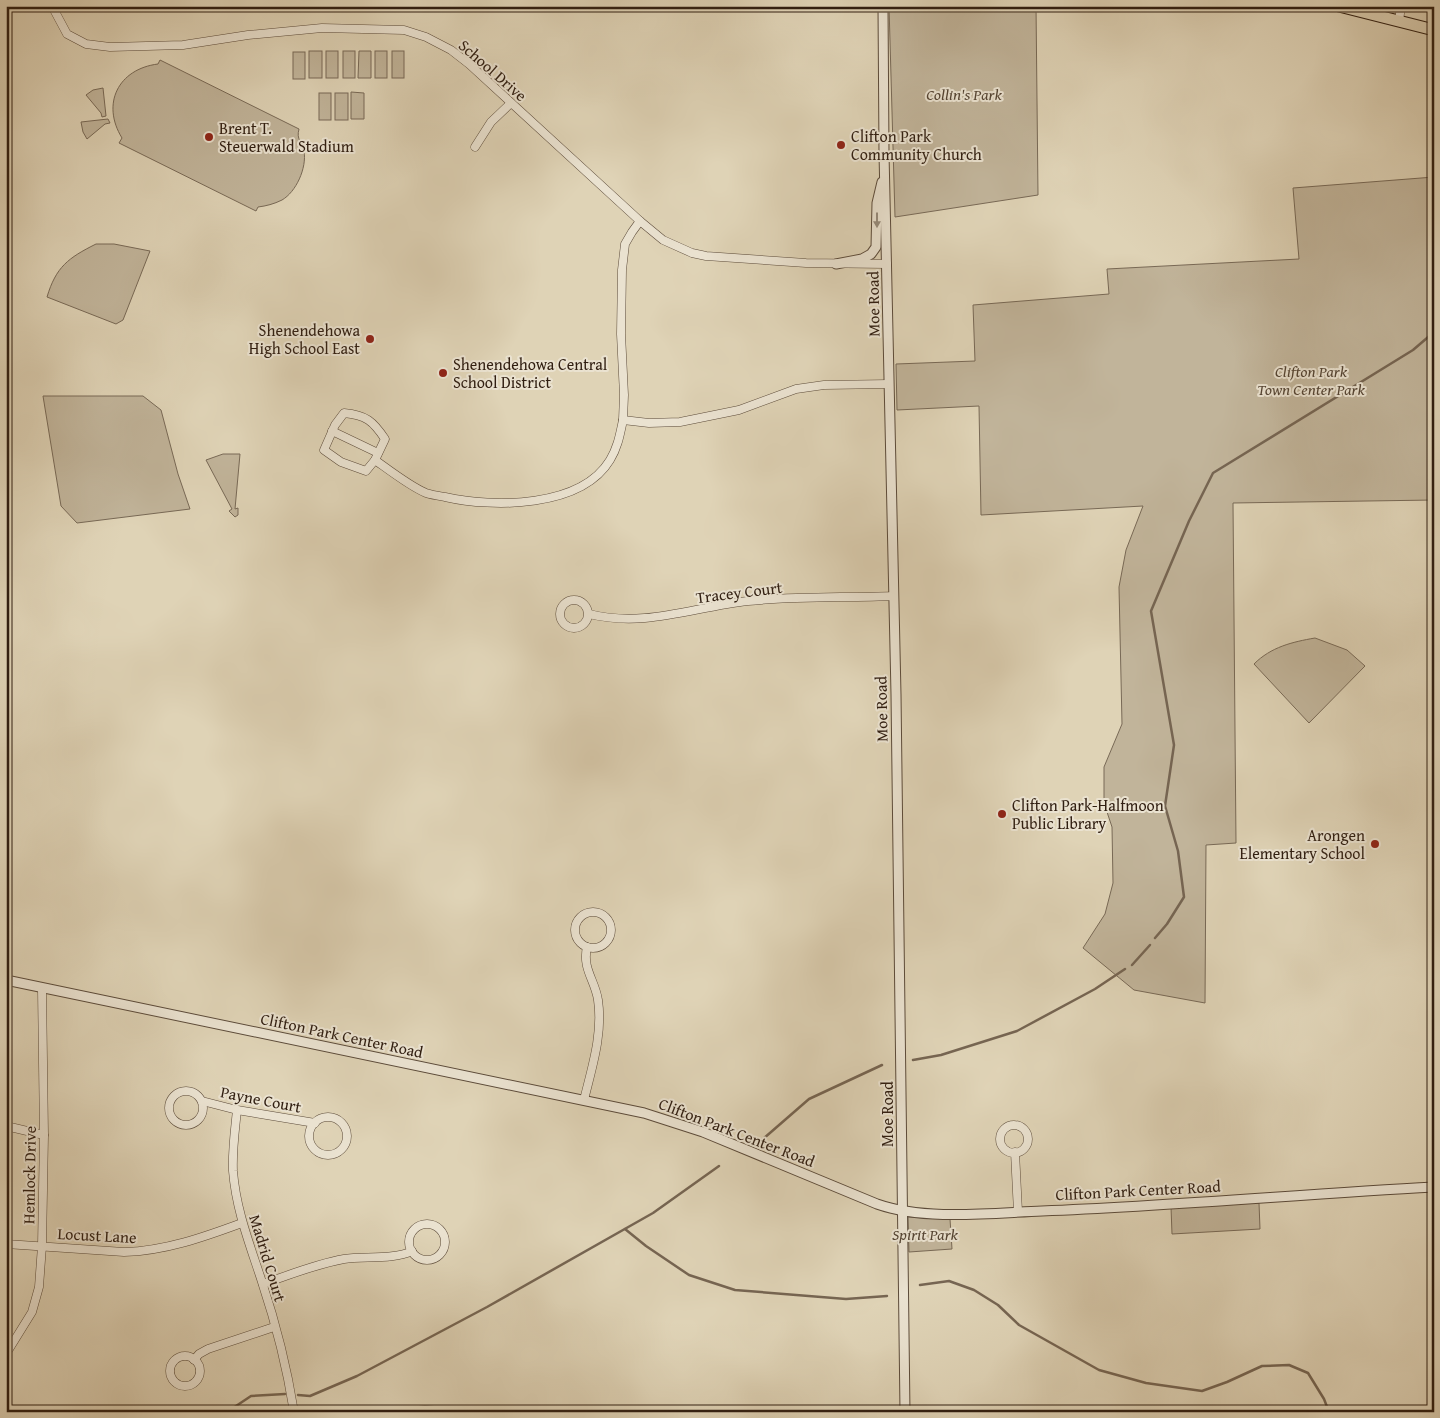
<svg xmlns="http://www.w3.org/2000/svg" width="1440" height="1418" viewBox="0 0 1440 1418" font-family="'Gentium Book Plus',serif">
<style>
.green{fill:#c1b49a;stroke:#786956}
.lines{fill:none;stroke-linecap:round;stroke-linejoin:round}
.stream{stroke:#766552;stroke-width:2.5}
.minor-casing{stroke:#5c4b3a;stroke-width:9}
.tertiary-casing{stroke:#5c4b3a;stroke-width:11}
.primary-casing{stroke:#301e11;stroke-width:13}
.minor{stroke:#eae2d0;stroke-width:8}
.tertiary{stroke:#eae2d0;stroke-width:9}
.primary{stroke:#dfd3b6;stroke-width:11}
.oneway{fill:#968a7a}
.poi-dot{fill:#8f2418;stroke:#eae2d0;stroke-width:2}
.labels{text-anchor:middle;stroke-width:4;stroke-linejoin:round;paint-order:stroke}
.street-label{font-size:16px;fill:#301e11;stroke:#eae2d0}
.park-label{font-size:16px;font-style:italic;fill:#544433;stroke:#eae2d0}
.poi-label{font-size:16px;fill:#301e11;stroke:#eae2d0;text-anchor:start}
</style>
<rect width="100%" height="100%" fill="#dfd3b6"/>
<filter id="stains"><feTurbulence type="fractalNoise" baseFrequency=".004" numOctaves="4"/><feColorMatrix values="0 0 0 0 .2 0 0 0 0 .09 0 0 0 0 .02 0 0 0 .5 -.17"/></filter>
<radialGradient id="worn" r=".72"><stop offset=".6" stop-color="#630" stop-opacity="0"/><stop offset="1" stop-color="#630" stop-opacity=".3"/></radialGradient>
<!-- green -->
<g class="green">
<polygon points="889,6 1036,6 1038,195 895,217"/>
<rect x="309" y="51" width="13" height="27"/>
<rect x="326" y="51" width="12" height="27"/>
<rect x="343" y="51" width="12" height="27"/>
<polygon points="359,51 371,51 371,78 358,78"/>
<rect x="375" y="51" width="12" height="27"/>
<rect x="392" y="51" width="12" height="27"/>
<rect x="293" y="52" width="12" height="27"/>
<path d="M160 60 299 129C296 140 302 141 304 151 307 168 296 192 282 200 274 204 266 206 258 207L256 211 119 143 122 138C101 104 118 69 158 64Z"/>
<polygon points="103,88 106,116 102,117 101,113 86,95 93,90"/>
<polygon points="351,92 364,93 364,119 351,119"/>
<rect x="319" y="93" width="12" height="27"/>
<rect x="335" y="93" width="13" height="27"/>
<polygon points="108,119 110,123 105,124 87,139 83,132 81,122"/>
<polygon points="1434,177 1434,500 1233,503 1236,843 1206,845 1205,1003 1134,990 1083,948 1105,914 1113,883 1112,827 1104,803 1104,767 1122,724 1119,587 1126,550 1143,506 981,515 979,406 897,410 896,364 975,361 973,305 1109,294 1107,269 1299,259 1293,188"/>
<path d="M96 244H114L150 251 123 320 116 324 47 297C56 267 68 258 96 244Z"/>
<polygon points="43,396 143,396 161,410 178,474 190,509 77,523 61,506"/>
<polygon points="223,454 240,454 235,509 238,508 238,515 235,517 229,511 232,509 206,460"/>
<path d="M1315 638 1347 650 1365 666 1309 723 1254 664C1271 647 1292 642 1315 638Z"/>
<polygon points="1259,1203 1260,1229 1172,1234 1171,1207"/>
<polygon points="908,1217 950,1219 952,1249 909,1252"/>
</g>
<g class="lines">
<!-- stream -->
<g class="stream">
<polyline points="1155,938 1167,924 1184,897 1178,851 1165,806 1174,745 1151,611 1189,521 1213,473 1413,350 1434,332"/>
<polyline points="1132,965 1150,945"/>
<polyline points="913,1060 941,1055 1017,1031 1095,989 1125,969"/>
<polyline points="763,1139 809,1099 882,1065"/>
<polyline points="625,1229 646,1246 689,1275 735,1290 846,1299 887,1296"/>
<polyline points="920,1285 949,1281 974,1290 998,1305 1019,1325 1099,1370 1146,1383 1202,1391 1227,1382 1262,1366 1289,1365 1308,1373 1324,1399 1329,1412"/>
<polyline points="298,1395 310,1396 357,1376 487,1307 653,1213 719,1166"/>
<polyline points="227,1412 251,1396 285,1394"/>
</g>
<!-- minor casing -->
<g class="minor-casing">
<g id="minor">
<polyline points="52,6 67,34 86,44 110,47 183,45 248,35 322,28 404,30 426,37 451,50 469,64 640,221 663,240 692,253 706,256 806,263 887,264"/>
<polyline points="1399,21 1401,6"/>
<polyline points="475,147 491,122 511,103"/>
<polyline points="640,221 632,232 625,244 622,270 621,334 624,395 623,420 649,423 680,422 739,410 796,389 824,385 889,384"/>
<path d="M344 413C366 415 373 421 385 439L375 460 366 471 341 462 324 450 335 425Z"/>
<polyline points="332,431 378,453"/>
<path d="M375 460C389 470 411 487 426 493 432 495 439 496 445 497 493 508 581 508 610 460 618 447 620 434 623 420"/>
<circle cx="574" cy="614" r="14"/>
<path d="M589 614C645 628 693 607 748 601 796 596 845 598 894 596"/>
<circle cx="593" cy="930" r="18"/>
<circle cx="186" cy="1108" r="17"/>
<path d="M584 1100C592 1067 603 1034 598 1000 595 980 582 969 587 947"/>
<polyline points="202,1101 237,1110 315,1123"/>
<path d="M237 1110C235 1130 232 1151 233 1171 236 1210 250 1245 262 1282 276 1324 287 1368 294 1412"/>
<circle cx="328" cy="1136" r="19"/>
<circle cx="1014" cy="1139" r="14"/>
<polyline points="6,1126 44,1135"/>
<polyline points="1015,1152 1018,1212"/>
<circle cx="427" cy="1242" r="18"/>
<path d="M6 1244 124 1252C165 1251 204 1237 242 1223"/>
<path d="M263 1284C289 1275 316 1264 344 1259 364 1256 394 1260 412 1251"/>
<polyline points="6,1354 32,1312 39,1287 42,1246 44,1135 42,989"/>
<circle cx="185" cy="1371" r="15"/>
<polyline points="194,1360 199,1354 208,1349 274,1327"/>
<polyline points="400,1412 425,1410 463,1412"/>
</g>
</g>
<!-- tertiary casing -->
<g class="tertiary-casing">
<g id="tertiary">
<polyline points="883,6 884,153 896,694 905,1412"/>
<polyline points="836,264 862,259 871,254 876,247 877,203 882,182"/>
<path d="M6 980 644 1113 703 1132 877 1204C925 1221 991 1213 1042 1211 1173 1206 1303 1194 1434 1187"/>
</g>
</g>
<!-- primary casing -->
<g class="primary-casing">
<polyline id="primary" points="1339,6 1434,30"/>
</g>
<!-- minor -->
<use href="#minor" class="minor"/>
<!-- tertiary -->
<use href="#tertiary" class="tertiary"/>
<!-- primary -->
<use href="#primary" class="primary"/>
</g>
<!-- one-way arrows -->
<defs><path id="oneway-solid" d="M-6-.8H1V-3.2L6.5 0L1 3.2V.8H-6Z" transform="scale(1.25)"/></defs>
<use class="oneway" href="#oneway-solid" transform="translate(877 220) rotate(90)"/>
<!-- markers -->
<g class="poi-dot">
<circle cx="209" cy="137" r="5"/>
<circle cx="841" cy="145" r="5"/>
<circle cx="370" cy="339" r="5"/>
<circle cx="443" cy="373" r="5"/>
<circle cx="1002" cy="814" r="5"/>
<circle cx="1375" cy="844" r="5"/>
</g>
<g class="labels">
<!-- street labels -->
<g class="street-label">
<text transform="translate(493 70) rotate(41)" y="6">School Drive</text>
<text transform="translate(873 304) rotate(-91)" y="6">Moe Road</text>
<text transform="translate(739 592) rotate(-7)" y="6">Tracey Court</text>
<text transform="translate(881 709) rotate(-91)" y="6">Moe Road</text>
<text transform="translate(342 1035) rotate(12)" y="6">Clifton Park Center Road</text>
<text transform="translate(261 1099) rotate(11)" y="6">Payne Court</text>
<text transform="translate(887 1114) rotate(-90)" y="6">Moe Road</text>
<text transform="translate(737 1132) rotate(21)" y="6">Clifton Park Center Road</text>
<text transform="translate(29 1175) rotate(-89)" y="6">Hemlock Drive</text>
<text transform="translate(1138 1190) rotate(-3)" y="6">Clifton Park Center Road</text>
<text transform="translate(97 1235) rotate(3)" y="6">Locust Lane</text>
<text transform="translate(268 1258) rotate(73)" y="6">Madrid Court</text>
</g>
<!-- park labels -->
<g class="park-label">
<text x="964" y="100">Collin's Park</text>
<text x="1311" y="377">Clifton Park<tspan x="1311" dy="18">Town Center Park</tspan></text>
<text x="925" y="1240">Spirit Park</text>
</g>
<!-- poi labels -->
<g class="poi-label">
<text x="219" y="134">Brent T.<tspan x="219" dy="18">Steuerwald Stadium</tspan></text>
<text x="851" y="142">Clifton Park<tspan x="851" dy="18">Community Church</tspan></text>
<text x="360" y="336" text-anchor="end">Shenendehowa<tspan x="360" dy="18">High School East</tspan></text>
<text x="453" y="370">Shenendehowa Central<tspan x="453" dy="18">School District</tspan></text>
<text x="1012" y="811">Clifton Park-Halfmoon<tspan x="1012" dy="18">Public Library</tspan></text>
<text x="1365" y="841" text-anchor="end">Arongen<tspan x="1365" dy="18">Elementary School</tspan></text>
</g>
</g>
<!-- margin -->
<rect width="1440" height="1418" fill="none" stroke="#dfd3b6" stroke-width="25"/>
<rect x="8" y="8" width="1425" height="1403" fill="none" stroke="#301e11" stroke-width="2.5"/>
<rect x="12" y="12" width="1415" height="1393" fill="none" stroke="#301e11"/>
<rect width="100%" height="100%" filter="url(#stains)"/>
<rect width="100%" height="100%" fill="url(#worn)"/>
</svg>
